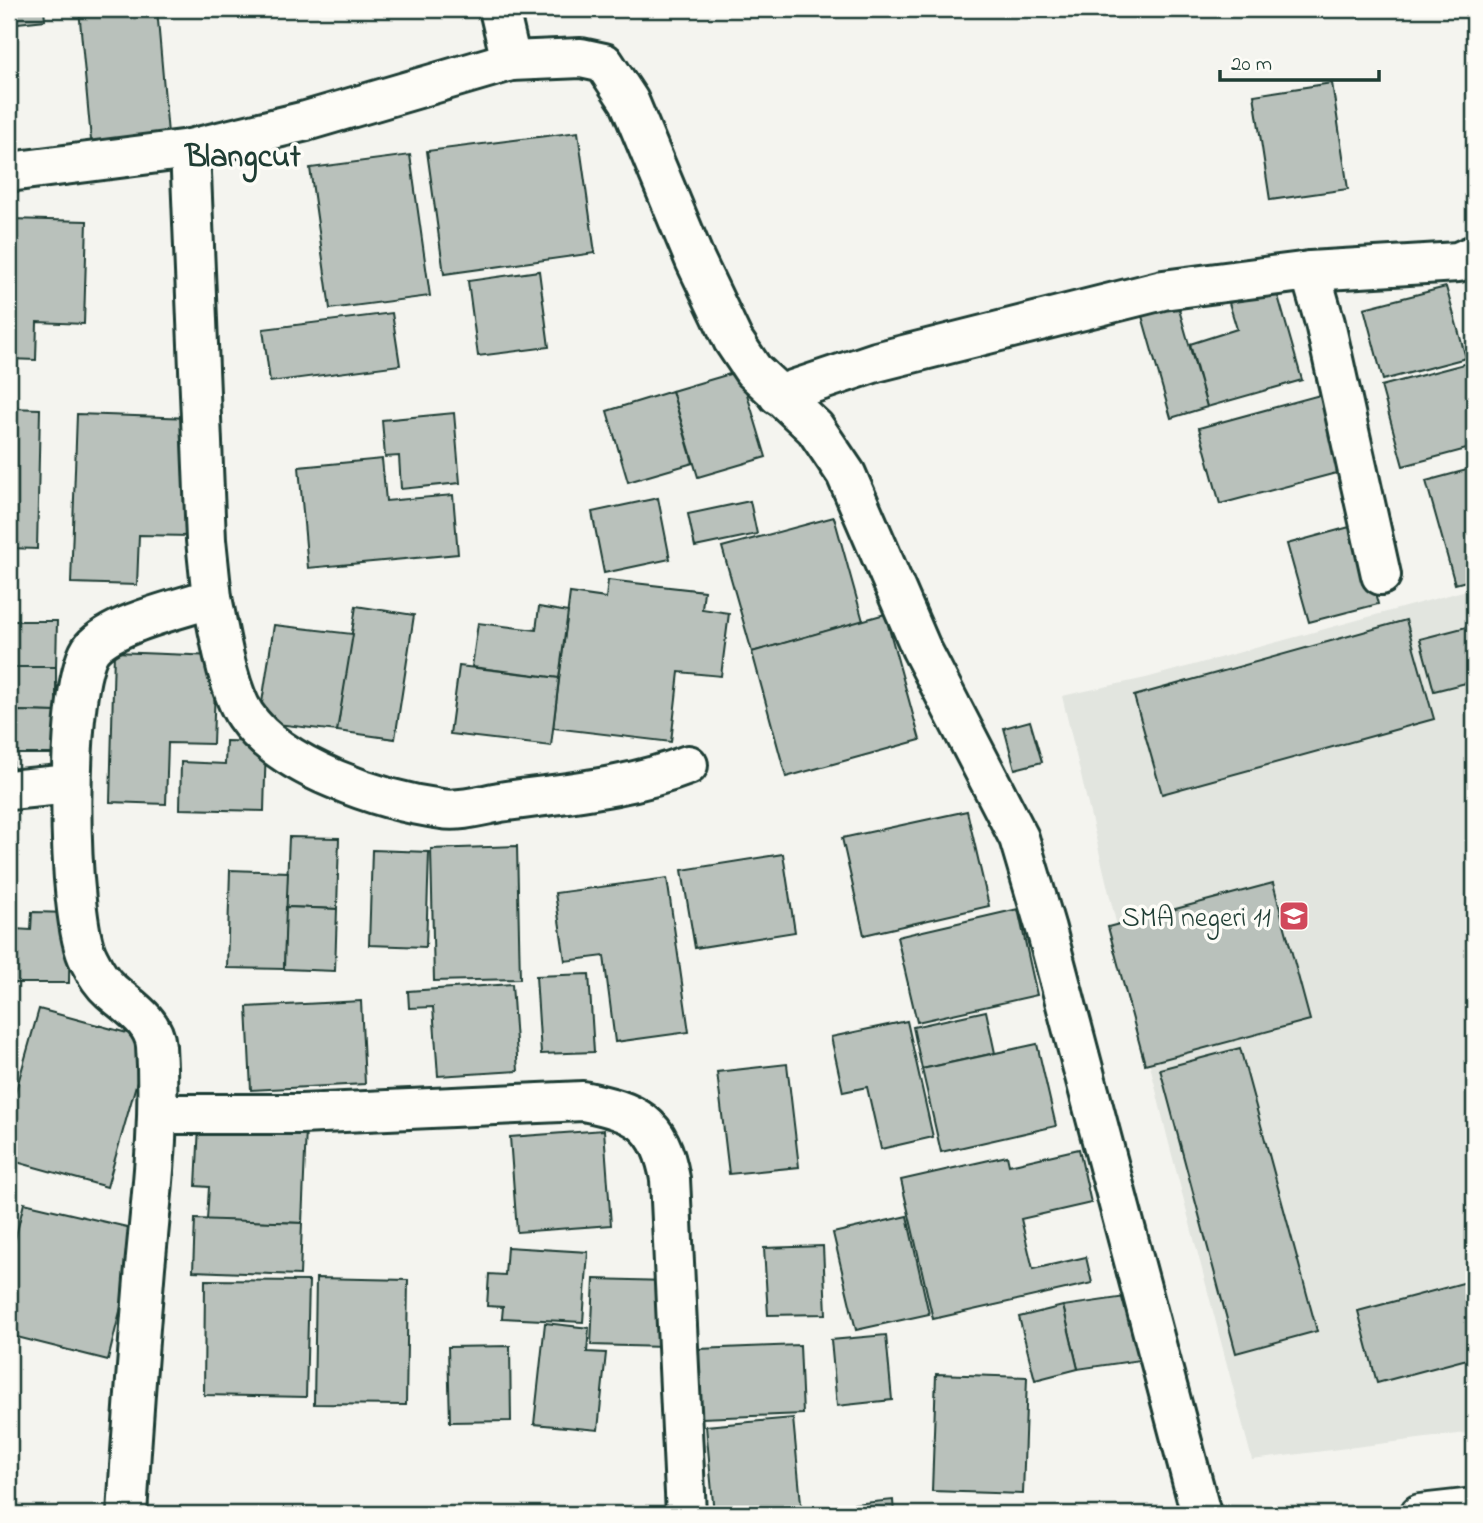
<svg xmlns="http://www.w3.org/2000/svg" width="1483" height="1523" viewBox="0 0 1483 1523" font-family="'Indie Flower',sans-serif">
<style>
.built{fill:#e2e5df}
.building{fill:#b9c1bb;stroke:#1f3d34;stroke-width:2}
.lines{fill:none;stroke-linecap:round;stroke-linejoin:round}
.minor-casing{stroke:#1f3d34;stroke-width:44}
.minor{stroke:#fdfcf7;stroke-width:38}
.labels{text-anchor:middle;stroke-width:7;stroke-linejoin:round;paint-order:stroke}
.poi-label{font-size:28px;fill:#1f3d34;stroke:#fdfcf7;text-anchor:end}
.quarter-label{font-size:32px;font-weight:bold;fill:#1f3d34;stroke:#fdfcf7}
</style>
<rect width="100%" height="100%" fill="#f4f4ef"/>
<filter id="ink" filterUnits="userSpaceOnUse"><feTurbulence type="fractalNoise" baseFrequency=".0143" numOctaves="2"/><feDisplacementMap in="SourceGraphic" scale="14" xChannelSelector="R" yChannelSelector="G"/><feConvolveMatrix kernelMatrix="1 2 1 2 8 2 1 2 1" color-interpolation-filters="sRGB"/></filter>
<g filter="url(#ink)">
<!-- built -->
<polygon class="built" points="1474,588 1474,1432 1252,1460 1167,1136 1062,696 1146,678"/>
<!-- building -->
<g class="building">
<polygon points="9,9 44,9 45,20 9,24"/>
<polygon points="79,9 157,9 169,145 92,151"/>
<polygon points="1332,83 1348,189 1270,200 1254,95"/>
<polygon points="578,132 595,253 444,274 427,151"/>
<polygon points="410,155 430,296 330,309 310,168"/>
<polygon points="9,219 87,221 84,324 37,322 36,360 9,359"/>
<polygon points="539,271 549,347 478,356 468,281"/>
<polygon points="1446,287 1466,358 1383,380 1364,308"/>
<polygon points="1276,289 1302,380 1207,407 1190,344 1237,329 1229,303"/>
<polygon points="1178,306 1207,407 1171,418 1142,316"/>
<polygon points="392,313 400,365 270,382 263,329"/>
<polygon points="1468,363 1474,386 1474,447 1403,466 1381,386"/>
<polygon points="740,371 766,457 698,477 672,391"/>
<polygon points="672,391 693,463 628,482 607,411"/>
<polygon points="1320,395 1340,472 1220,504 1199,428"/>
<polygon points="9,408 40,409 37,549 9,548"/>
<polygon points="454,413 460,483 401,489 399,456 385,457 382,420"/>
<polygon points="77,414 192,418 189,536 139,535 137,585 71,583"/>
<polygon points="382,459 386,501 453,495 458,554 308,568 299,467"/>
<polygon points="1474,468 1474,579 1455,584 1426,481"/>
<polygon points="658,498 670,559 604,573 592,512"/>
<polygon points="750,501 757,534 695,547 688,514"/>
<polygon points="834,517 863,621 752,652 722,547"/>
<polygon points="1357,525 1378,604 1309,622 1287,544"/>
<polygon points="608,580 704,591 702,609 729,613 721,676 679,672 671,742 553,728 570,593 606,598"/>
<polygon points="356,606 414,615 395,739 337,731"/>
<polygon points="539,607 568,612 559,678 472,667 478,623 536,630"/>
<polygon points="885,614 920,740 786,777 752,652"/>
<polygon points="1406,620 1434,719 1162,794 1134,696"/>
<polygon points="9,621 57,621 56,667 9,667"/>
<polygon points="274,625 353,634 337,731 259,722"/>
<polygon points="1474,625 1474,681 1434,691 1420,639"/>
<polygon points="114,652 216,656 213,744 168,743 166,804 110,802"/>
<polygon points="459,666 559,678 551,746 450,734"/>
<polygon points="9,667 56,667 56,712 9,711"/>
<polygon points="18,711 56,712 56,754 17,754"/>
<polygon points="9,720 14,720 13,773 9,773"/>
<polygon points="1030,721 1042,762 1015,769 1004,728"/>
<polygon points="226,741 266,742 264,811 180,809 181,762 225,764"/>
<polygon points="967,811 989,906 864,935 842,838"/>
<polygon points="289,837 339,838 337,909 286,907"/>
<polygon points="517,846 520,979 434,981 431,849"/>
<polygon points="372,850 429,852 426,947 369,945"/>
<polygon points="783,854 795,932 695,948 682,870"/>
<polygon points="230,870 288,872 284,969 227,968"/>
<polygon points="667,878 689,1032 615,1042 604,956 565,961 555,893"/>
<polygon points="1273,883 1310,1020 1145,1064 1108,927"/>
<polygon points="286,907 337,909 335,971 284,969"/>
<polygon points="1018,909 1037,995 917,1022 897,937"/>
<polygon points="32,912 70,913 69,983 14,983 14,929 31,930"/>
<polygon points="589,974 594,1052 541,1054 536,976"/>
<polygon points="512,984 518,1071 438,1076 433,1007 409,1008 408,991"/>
<polygon points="361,1001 365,1084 251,1090 247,1007"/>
<polygon points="39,1009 149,1039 107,1187 9,1160 9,1115"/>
<polygon points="986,1011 995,1053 922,1069 913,1027"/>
<polygon points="907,1021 933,1137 881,1149 867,1087 843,1092 831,1037"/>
<polygon points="1037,1044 1056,1126 941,1152 922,1069"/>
<polygon points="1240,1048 1317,1331 1236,1353 1160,1069"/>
<polygon points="787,1064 799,1167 729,1174 717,1072"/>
<polygon points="199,1125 306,1129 302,1223 207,1220 209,1187 196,1186"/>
<polygon points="604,1130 611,1225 517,1232 510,1137"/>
<polygon points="1079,1149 1091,1203 1021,1219 1033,1269 1086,1257 1092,1283 933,1319 901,1180 1007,1156 1009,1165"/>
<polygon points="24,1203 140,1230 108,1360 9,1335 9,1264"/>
<polygon points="907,1216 929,1314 856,1330 833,1233"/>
<polygon points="195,1219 302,1223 300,1275 193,1271"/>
<polygon points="823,1246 826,1314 768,1315 764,1248"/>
<polygon points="507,1247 588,1252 583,1322 502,1318 503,1307 487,1306 489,1274 505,1275"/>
<polygon points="316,1278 408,1280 406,1405 314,1404"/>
<polygon points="594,1279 667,1281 664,1347 591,1345"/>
<polygon points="205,1280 309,1281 306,1397 204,1395"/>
<polygon points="1474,1280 1474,1384 1467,1359 1377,1383 1358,1311"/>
<polygon points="1125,1297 1140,1360 1078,1369 1063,1306"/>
<polygon points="1063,1306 1078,1369 1035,1380 1019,1317"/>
<polygon points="545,1323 589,1328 587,1352 606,1353 598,1430 534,1424"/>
<polygon points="886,1335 892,1400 837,1406 831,1340"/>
<polygon points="800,1345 803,1414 701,1418 698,1349"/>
<polygon points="510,1346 511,1421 450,1422 448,1347"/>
<polygon points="936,1374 1027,1377 1023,1494 932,1491"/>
<polygon points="793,1418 802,1514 714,1514 706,1426"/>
<polygon points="893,1500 894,1514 814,1514 814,1508"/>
</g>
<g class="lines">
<!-- minor casing -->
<g class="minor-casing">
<g id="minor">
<polyline points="499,9 511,61"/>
<polyline points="9,172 190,149 306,121 511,61 581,58 604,63 629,101 695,260 733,340 753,370 815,428 846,474 921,648 1019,838 1046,929 1201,1514"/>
<polyline points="1310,271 1458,262 1474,255"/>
<polyline points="778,395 876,362 1163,290 1310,271 1325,323 1381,575"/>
<path d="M212 598C219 630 227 688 245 715 280 768 382 801 442 809 460 812 483 805 500 802 563 793 629 788 688 765"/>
<polyline points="9,790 71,784"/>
<path d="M159 1114H301L583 1101C636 1112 660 1121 670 1179L686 1514"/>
<path d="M127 1514C132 1432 138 1349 145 1267 152 1193 161 1120 156 1046 154 1020 127 1006 110 990 102 983 94 970 89 960 66 920 64 681 92 648 114 623 180 609 212 598L206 540 190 149"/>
<polyline points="1420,1514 1474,1508"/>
</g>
</g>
<!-- minor -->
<use href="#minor" class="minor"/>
</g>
</g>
<!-- icons -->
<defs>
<g id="school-square" transform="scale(1.575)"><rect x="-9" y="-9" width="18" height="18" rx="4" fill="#d1495b" stroke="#fdfcf7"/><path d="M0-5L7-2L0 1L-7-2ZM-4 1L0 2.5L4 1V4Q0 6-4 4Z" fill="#fff"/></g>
</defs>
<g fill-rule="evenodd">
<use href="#school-square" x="1294" y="916"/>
</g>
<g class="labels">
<!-- poi labels -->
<g class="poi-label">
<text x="1271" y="926">SMA negeri 11</text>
</g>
<!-- quarter labels -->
<g class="quarter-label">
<text x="243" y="166">Blangcut</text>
</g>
</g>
<!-- margin -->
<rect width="1483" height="1523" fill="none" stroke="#fdfcf7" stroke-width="35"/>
<rect x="18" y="18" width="1448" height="1488" fill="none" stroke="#1f3d34" stroke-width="2.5" filter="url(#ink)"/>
<!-- scale -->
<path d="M1220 70v10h159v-10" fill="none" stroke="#1f3d34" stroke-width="3.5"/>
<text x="1231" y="70" font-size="21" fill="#1f3d34" stroke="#fdfcf7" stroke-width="5" paint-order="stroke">20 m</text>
</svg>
